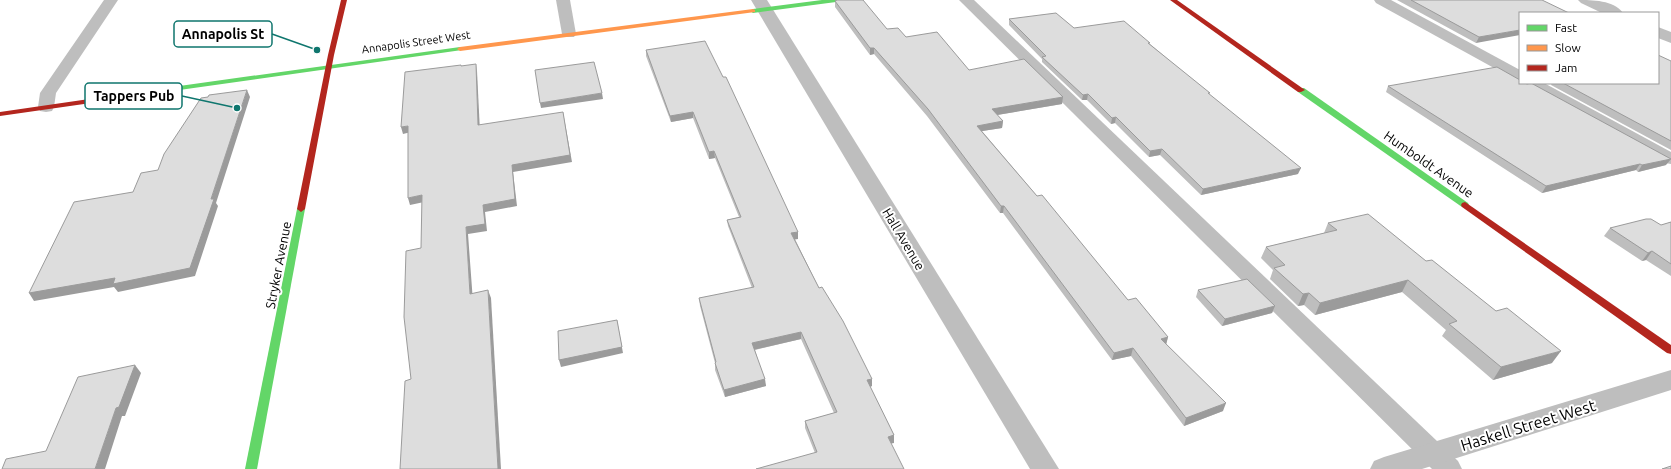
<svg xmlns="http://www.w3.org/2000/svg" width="1671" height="469" viewBox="0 0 1671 469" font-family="Ubuntu,sans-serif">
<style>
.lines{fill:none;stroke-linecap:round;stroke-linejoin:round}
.lane{fill:#bebebe;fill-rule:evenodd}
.street{fill:#bebebe;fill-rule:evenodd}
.fast{fill:#63d668;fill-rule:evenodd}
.slow{fill:#ff974d;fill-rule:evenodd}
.jam{fill:#b3261e;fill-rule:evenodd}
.wall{fill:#bebebe}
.shaded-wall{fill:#9b9b9b}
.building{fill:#ddd;stroke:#9b9b9b}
.labels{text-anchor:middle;stroke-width:4;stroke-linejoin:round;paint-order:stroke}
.far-street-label{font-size:11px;fill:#000;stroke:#fff}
.street-label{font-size:13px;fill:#000;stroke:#fff}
.near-street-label{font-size:16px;fill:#000;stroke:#fff}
.leader{fill:none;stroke:#0f766e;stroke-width:1.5}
.callout-dot{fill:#0f766e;stroke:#fff;stroke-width:1.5}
.callout{fill:#fff;stroke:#0f766e;stroke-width:1.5}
.callout-label{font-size:14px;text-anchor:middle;font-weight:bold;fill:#000}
</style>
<rect width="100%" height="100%" fill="#fff"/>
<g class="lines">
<!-- lane -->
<g class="lane">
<polygon points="104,0 118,0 56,93 54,107 52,111 46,112 40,111 38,107 40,93"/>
<polygon points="556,0 570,0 576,34 574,37 564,37 562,34"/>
<polygon points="959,0 974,0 1458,461 1462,469 1432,469"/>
<polygon points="1374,0 1391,0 1520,70 1520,81 1514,79 1376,3"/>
<polygon points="1524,83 1544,83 1671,152 1671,164 1665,163 1526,86"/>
</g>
<!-- street -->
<g class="street">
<polygon points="751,0 767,0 1059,469 1030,469"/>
<path d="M1578 0C1592 0 1614 0 1623 13H1602L1581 3Z"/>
<polygon points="1658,27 1671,32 1671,43 1658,38"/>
<polygon points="1671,370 1671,390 1422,469 1370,469 1374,461 1384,457"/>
</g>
<!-- fast -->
<g class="fast">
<polygon points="822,0 839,0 836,2 753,13 750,11 753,9"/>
<polygon points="460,47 462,48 462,50 158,93 154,91 158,89"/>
<polygon points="1298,88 1304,88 1468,203 1469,205 1468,207 1462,207 1298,92"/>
<polygon points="301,206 305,209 257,469 245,469 297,209"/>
</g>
<!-- slow -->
<polygon class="slow" points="753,9 755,10 755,12 460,51 457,49 460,47"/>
<!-- jam -->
<g class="jam">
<polygon points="341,0 347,0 334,55 305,209 301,212 297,209 328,55"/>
<polygon points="1170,0 1177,0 1305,90 1301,92 1298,92"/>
<polygon points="158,89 162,91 161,93 0,116 0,112"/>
<polygon points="1465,202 1671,345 1671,354 1667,353 1462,207 1461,205 1462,203"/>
</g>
</g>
<!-- wall -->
<g class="wall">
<polygon points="1397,0 1542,0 1476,43"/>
<polygon points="835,1 887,29 906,37 969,70 1063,97 1062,104 997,115 1003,121 1002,128 982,131 1037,196 1128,300 1168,337 1166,344 1223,411 1184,426 1131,356 1112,360 1003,213 1000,213 927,116 874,54 870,55 835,7"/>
<polygon points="1009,19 1074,28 1150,44 1209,94 1298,174 1201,195 1160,155 1149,157 1115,123 1111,124 1087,100 1082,100 1042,62 1042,59 1009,25"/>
<polygon points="646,50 798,232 798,239 795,239 819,288 872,379 872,386 870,387 894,435 894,443 815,453 805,428 805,421 834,413 801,339 755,350 766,386 725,397 715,370 715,363 700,306 699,298 752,288 728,226 727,220 739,217 715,158 709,159 693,118 671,122 646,56"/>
<polygon points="1671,61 1671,150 1551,85 1552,83 1658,83"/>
<polygon points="1388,86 1666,165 1638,172 1636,170 1542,193 1386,92"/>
<polygon points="1671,222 1671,276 1646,260 1642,261 1604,236 1610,228 1661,225"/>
<polygon points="1328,223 1552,363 1493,380 1442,336 1446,330 1402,292 1315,315 1304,305 1298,306 1270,279 1273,270 1261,258 1266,247 1324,233"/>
<polygon points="1198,290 1275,306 1272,313 1222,326 1196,297"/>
</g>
<!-- shaded-wall -->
<g class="shaded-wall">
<polygon points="1520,30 1520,35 1476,43 1479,37"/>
<polygon points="870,48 874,48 874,54 870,55"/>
<polygon points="476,64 477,71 480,132 478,125"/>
<polygon points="247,90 250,97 216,203 218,206 195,276 118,292 114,287 34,301 29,293 211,199"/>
<polygon points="602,93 603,99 541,108 540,103"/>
<polygon points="1088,94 1087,100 1082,100 1083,95"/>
<polygon points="1063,97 1062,104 991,116 992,109"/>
<polygon points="563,112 572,162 513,172 517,206 485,212 487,231 468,234 473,302 470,294 466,227 483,205 512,165"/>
<polygon points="693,112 693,118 671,122 670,116"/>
<polygon points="1116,117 1115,123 1111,124 1112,118"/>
<polygon points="1003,121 1002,128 976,132 977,126"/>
<polygon points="408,126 411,132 403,134 401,127"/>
<polygon points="1162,149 1160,155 1149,157 1150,151"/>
<polygon points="714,151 715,158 709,159 709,152"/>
<polygon points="1671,159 1666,165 1638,172 1642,165"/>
<polygon points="1640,164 1636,170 1542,193 1546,186"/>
<polygon points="1301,168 1298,174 1201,195 1203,189"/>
<polygon points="422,195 424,202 410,205 408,198"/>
<polygon points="1001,206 1004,206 1003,213 1000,213"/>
<polygon points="798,232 798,239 792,240 791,233"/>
<polygon points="1652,251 1646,260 1642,261 1648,253"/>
<polygon points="1408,280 1402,292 1315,315 1320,303"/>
<polygon points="488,290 491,298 501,469 498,469"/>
<polygon points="1309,293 1304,305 1298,306 1303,294"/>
<polygon points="1275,306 1272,313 1222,326 1225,319"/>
<polygon points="617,320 623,353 561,367 559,360"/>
<polygon points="801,332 801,339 753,350 752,343"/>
<polygon points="1168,337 1166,345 1161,339"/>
<polygon points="1133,348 1131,356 1112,360 1114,353"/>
<polygon points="1561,351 1552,363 1493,380 1501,367"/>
<polygon points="135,365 141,373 125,416 122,416 105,469 95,469 116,408"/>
<polygon points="765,379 766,386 725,397 724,390"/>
<polygon points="872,379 872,386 867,388 867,380"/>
<polygon points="1226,403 1223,411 1184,426 1186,418"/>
<polygon points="894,435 894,443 887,444 888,437"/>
</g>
<!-- building -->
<g class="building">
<polygon points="837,0 863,0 887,29 898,28 906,37 937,32 969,70 1024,59 1063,97 992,109 1003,121 977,126 1037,196 1042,195 1128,300 1136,298 1168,337 1161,339 1226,403 1186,418 1133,348 1114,353 1004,206 1001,206 928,109 874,48 870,48 835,1"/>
<polygon points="1411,0 1542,0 1569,13 1520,13 1520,30 1479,37"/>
<polygon points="1056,13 1074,28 1124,21 1150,43 1148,43 1210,93 1208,93 1301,168 1203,189 1162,149 1150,151 1116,117 1112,118 1088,94 1083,95 1042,57 1046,56 1009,19"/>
<polygon points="705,41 723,77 726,77 798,232 791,233 819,288 822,287 843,321 872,379 867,380 894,435 888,437 904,469 756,469 817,452 805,421 837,412 801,332 752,343 765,379 724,390 715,363 716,362 699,298 754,287 727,220 741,217 714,151 709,152 693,112 670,116 646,50"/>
<polygon points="1658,55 1671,61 1671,141 1563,83 1658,83"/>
<polygon points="594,62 602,93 540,103 535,70"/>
<polygon points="476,64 478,125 563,112 570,155 512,165 515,199 483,205 485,224 466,227 470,294 488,290 498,469 400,469 405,381 411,379 404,317 406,251 421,248 422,195 408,198 408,126 401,127 405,72 461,65 461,66"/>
<polygon points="1497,67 1520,80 1520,83 1525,83 1527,84 1531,83 1671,159 1642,165 1640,164 1546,186 1388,86"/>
<polygon points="247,90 211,199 214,199 190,268 113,284 115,278 29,293 74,202 133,192 141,173 158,170 164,154 201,98 208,97 209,95"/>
<polygon points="1368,214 1426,261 1432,260 1496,311 1507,308 1561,351 1501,367 1449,324 1457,321 1408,280 1320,303 1309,293 1303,294 1274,268 1285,265 1266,247 1337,230 1328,223"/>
<polygon points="1646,219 1651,219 1661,225 1671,222 1671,264 1652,251 1648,253 1610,228"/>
<polygon points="1247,279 1275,306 1225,319 1198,290"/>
<polygon points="617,320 622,347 559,360 558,331"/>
<polygon points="135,365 119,407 116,408 95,469 2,469 6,459 46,451 78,377"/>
<polygon points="1671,466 1671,469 1662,469"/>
</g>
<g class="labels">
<!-- far-street labels -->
<g class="far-street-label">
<text transform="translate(416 42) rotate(-8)" y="4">Annapolis Street West</text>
</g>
<!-- street labels -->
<g class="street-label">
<text transform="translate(1429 164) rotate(35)" y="5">Humboldt Avenue</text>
<text transform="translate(904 239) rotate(59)" y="5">Hall Avenue</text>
<text transform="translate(278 265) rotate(-79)" y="5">Stryker Avenue</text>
</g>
<!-- near-street labels -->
<g class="near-street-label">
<text transform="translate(1528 425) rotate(-17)" y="6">Haskell Street West</text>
</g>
</g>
<!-- callouts -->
<path class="leader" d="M317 50L272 34M237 108L182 96"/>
<g class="callout-dot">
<circle cx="317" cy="50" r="4"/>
<circle cx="237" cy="108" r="4"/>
</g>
<g class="callout">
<rect x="174" y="21" width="98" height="26" rx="4"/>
<rect x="85" y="83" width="97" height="26" rx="4"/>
</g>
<g class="callout-label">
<text x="223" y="39">Annapolis St</text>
<text x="134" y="101">Tappers Pub</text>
</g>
<!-- legend -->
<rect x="1519" y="12" width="140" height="72" fill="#ffffff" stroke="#999999"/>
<rect x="1527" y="25" width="20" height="6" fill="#63d668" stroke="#999999"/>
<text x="1555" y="32" font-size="12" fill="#000000">Fast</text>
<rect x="1527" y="45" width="20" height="6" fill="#ff974d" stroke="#999999"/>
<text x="1555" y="52" font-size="12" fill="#000000">Slow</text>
<rect x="1527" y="65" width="20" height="6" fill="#b3261e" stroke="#999999"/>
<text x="1555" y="72" font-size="12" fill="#000000">Jam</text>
</svg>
